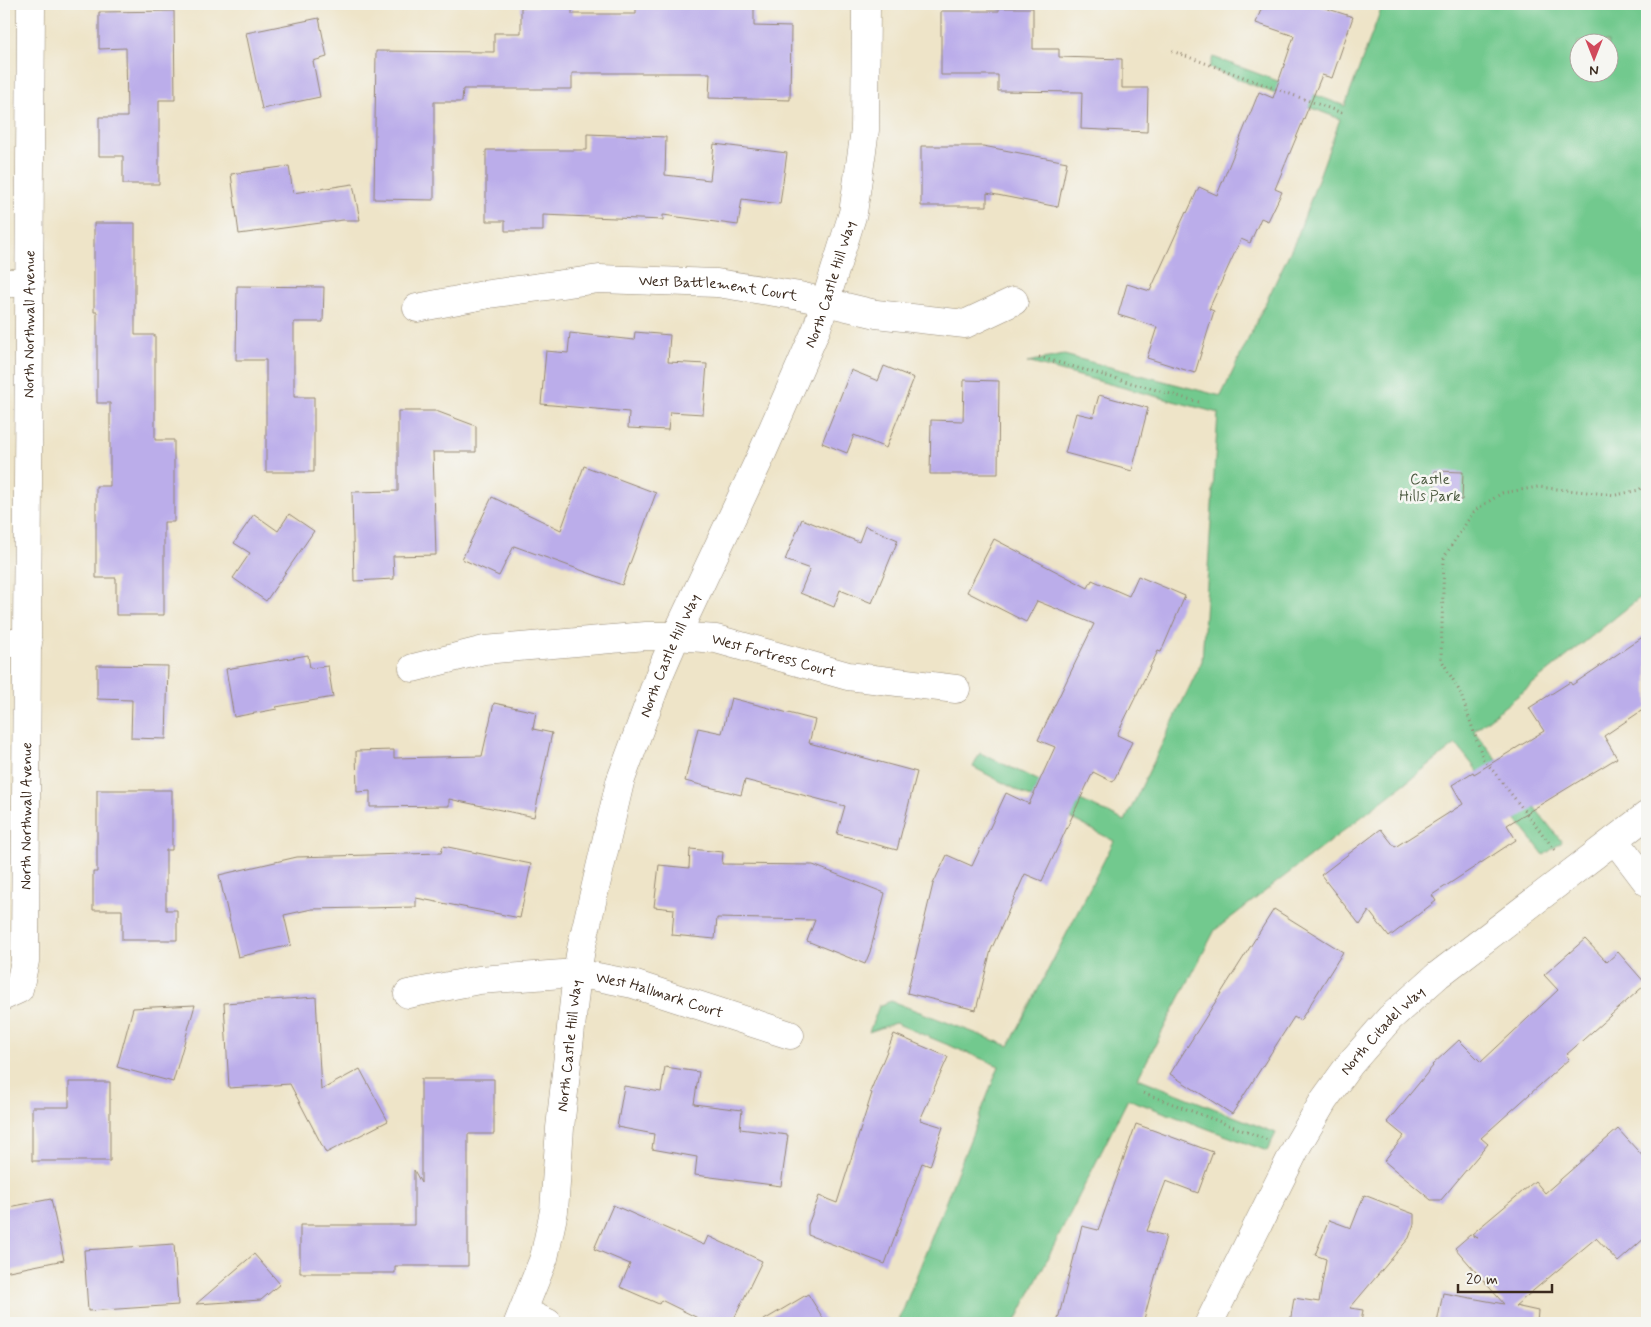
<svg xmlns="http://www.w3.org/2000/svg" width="1651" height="1327" viewBox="0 0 1651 1327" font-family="Mynerve,sans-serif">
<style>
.green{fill:#72c98e;stroke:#567a56;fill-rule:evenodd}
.building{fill:#bbadea}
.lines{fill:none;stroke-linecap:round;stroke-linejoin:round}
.minor-casing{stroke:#948773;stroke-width:29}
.path{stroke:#948773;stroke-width:3;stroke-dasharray:1 4;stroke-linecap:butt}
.minor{stroke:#fff;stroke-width:28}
.labels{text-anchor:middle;stroke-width:5;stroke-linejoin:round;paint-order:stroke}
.street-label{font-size:15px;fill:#3b2a1e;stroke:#f6f6f2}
.park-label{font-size:15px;fill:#4c5a40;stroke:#f6f6f2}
</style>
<rect width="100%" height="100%" fill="#f6f6f2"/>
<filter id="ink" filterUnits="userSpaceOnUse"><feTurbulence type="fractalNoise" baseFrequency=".02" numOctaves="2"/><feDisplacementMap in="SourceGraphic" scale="10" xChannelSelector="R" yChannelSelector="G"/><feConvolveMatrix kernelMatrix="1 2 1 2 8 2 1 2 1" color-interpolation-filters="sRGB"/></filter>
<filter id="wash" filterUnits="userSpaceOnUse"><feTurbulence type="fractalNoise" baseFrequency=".0096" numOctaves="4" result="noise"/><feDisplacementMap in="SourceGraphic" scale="20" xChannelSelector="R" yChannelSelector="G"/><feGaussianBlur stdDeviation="1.12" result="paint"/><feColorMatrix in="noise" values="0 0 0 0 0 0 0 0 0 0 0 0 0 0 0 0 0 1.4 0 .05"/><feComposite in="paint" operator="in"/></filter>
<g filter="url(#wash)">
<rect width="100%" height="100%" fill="#eee4c8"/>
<!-- green -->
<path class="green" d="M1383 4H1647V592L1474 731 1562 842 1544 855 1456 744 1215 930 1138 1078 1276 1133 1267 1151 1128 1099 1015 1323H898L999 1066 895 1023 869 1032 879 1006 891 1001 1009 1046 1114 841 973 767 980 753 1125 821 1202 661 1218 413 1027 362 1064 355 1221 396 1297 237 1340 119 1209 68 1213 57 1345 106ZM1578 42H1608V72H1578Z"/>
<g id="blocks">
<!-- building -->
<g class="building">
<polygon points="636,4 754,4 754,26 791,27 790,100 709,98 710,73 572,73 572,89 463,89 462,102 434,102 434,200 374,199 376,51 494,52 494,33 521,33 521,7 572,7 572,14 636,14"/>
<polygon points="1263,4 1313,4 1353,17 1332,78 1322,75 1275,189 1282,192 1268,221 1261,218 1250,243 1241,239 1209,309 1214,311 1195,373 1147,358 1157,327 1118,315 1127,284 1150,291 1186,212 1187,213 1199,187 1217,195 1259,92 1273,98 1294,36 1256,23"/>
<polygon points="999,8 1033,8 1033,49 1059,49 1059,57 1122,59 1122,88 1148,88 1147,132 1081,129 1082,92 998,91 998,75 941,75 941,11 999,11"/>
<polygon points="174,11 175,100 159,100 159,184 123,184 123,156 99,156 99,117 127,117 126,48 99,49 99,12"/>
<polygon points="319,18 327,57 313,61 320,97 262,109 246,33"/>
<polygon points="587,134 666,137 665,175 710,180 714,144 787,153 780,204 742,199 738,225 663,215 663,220 543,215 543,231 505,231 505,221 486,221 486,150 587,150"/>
<polygon points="921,146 983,146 1067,162 1058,207 987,193 987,206 921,206"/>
<polygon points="289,166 293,193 353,184 360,220 343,220 239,234 231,174"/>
<polygon points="94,223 135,223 135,335 155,335 155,440 174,440 174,522 164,522 164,615 116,615 116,578 96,578 96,486 110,486 110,403 97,403 97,312 94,312"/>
<polygon points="237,286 324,287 323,322 294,322 294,397 314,397 314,472 266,472 266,360 236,360"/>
<polygon points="635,332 670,335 668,362 707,364 703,414 670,412 668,430 628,428 629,412 541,404 546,351 568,353 570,333 634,340"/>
<polygon points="884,366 914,378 886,448 854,435 847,453 822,443 851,370 878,381"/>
<polygon points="964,380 999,381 998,474 930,474 931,420 963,421"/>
<polygon points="1099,395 1148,408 1132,471 1065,453 1076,413 1093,417"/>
<polygon points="398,411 436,411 476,426 476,452 433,452 436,555 393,556 394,579 354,581 352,492 398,491"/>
<polygon points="584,466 656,493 622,585 514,546 499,576 462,559 492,497 561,530"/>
<polygon points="1435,471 1463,472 1462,500 1434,499"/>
<polygon points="254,514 278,531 289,514 314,531 266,601 233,578 250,553 234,543"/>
<polygon points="802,519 859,542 865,526 898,540 872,603 840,590 834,607 800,593 810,569 785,560"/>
<polygon points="994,539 1088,588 1092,580 1129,596 1138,576 1185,596 1161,652 1158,651 1117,735 1132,742 1113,782 1093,772 1042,881 1025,874 991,950 976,1010 907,993 933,884 947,855 972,866 1006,793 1029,804 1055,747 1038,740 1094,624 1037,601 1026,622 967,592"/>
<polygon points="1647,634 1647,707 1604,736 1617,758 1507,825 1516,840 1432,895 1436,901 1389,937 1369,911 1360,925 1321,875 1381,829 1395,847 1463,804 1452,785 1473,772 1474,774 1544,731 1529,708 1570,682 1572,685"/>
<polygon points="308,655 310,668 328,666 333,697 276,707 277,709 234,717 226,669"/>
<polygon points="97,665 168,666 166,739 131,738 132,700 97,699"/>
<polygon points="731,698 815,720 809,743 917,772 897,850 837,834 845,806 745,780 741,795 685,781 698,728 722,733"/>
<polygon points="494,703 536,712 533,729 552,733 534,817 449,799 449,806 370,807 370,791 357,792 356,751 394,750 394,758 482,756"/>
<polygon points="97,790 172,790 172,850 166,850 166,910 177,910 177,940 122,940 122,910 93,910 93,872 97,872"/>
<polygon points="443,846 531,864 520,918 416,898 416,907 312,909 284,915 291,945 238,957 219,875 297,857 441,853"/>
<polygon points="690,849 723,852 722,864 813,865 885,893 870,952 865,964 807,941 815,920 717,918 715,939 672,935 674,909 654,907 659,865 689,868"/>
<polygon points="1274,909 1343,952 1300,1021 1294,1017 1232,1114 1170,1074"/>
<polygon points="1585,939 1607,962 1618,952 1646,984 1566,1055 1569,1059 1481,1138 1488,1144 1441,1200 1431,1200 1384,1161 1404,1136 1387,1122 1433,1066 1432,1065 1459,1040 1481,1062 1558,990 1544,975"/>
<polygon points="316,997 321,1090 360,1069 388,1121 326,1153 290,1084 229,1088 224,1003"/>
<polygon points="195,1005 173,1082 117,1067 133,1008"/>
<polygon points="894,1034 948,1057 920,1120 943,1127 930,1166 922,1163 885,1264 808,1235 808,1225 819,1196 837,1203 872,1093 870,1092"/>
<polygon points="665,1067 699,1072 694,1104 742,1110 740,1129 788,1135 781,1186 695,1175 697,1157 652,1149 654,1134 617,1127 624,1086 661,1092"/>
<polygon points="421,1079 494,1079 494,1134 468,1134 468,1266 395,1266 395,1273 300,1273 300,1225 414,1225 414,1170 421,1183"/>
<polygon points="69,1082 110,1082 110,1161 32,1161 32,1107 69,1107"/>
<polygon points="1136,1124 1213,1152 1198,1193 1166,1181 1147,1231 1166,1236 1143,1323 1057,1323 1082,1226 1098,1230"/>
<polygon points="1618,1129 1647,1161 1647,1236 1618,1262 1596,1238 1515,1306 1538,1311 1537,1323 1437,1323 1443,1293 1504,1304 1455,1248 1470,1235 1478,1238 1472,1234 1535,1181 1545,1193"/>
<polygon points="1364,1195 1414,1214 1414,1224 1409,1238 1350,1308 1363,1310 1361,1323 1290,1323 1294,1298 1319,1302 1326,1259 1315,1255 1329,1220 1351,1228"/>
<polygon points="51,1199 64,1260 4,1272 4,1208"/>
<polygon points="613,1205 704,1245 708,1236 762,1261 732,1323 708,1323 661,1300 659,1304 620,1287 630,1264 594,1249"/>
<polygon points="174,1244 178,1305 88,1311 84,1250"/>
<polygon points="254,1254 280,1284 261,1300 196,1304"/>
<polygon points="808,1294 826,1323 759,1323"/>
</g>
</g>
</g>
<g filter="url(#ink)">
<use href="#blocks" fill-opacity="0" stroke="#948773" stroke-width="1"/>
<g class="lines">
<!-- minor casing -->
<g class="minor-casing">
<g id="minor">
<polyline points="4,283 30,283"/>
<path id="s1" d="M417 308 489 294 599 279 717 283 800 296 876 314 965 324 1014 301"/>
<polyline points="4,643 28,643"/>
<path id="s2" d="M413 668 484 650 646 636H676L716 639 848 676 956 689"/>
<polyline points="1615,840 1647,882"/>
<path id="s3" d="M408 994 479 980 577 973 633 984 790 1035"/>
<path id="s4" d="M4 996 19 989 25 961 31 4"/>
<polyline points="524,1312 548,1323"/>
<path id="s5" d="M518 1323 544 1258 554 1211 560 1128 577 973 581 949 620 782 660 673 676 636 760 458 817 328 853 213 865 130 866 4"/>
<path id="s6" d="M1209 1323 1297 1146 1324 1100 1350 1064 1390 1018 1438 975 1647 815"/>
</g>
</g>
<!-- path -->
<g class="path">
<polyline points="1172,51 1345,114"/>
<polyline points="1039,357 1199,402"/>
<polyline points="1555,850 1483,758 1460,692 1441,659 1444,557 1474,511 1502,493 1538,487 1616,495 1639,490 1647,483"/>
<polyline points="1144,1093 1268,1140"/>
</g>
<!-- minor -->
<use href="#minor" class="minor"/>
</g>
</g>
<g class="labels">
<!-- street labels -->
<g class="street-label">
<text dy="5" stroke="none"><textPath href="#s5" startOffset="1094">North Castle Hill Way</textPath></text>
<text dy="5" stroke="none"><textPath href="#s1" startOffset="304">West Battlement Court</textPath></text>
<text dy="5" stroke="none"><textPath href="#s4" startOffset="682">North Northwall Avenue</textPath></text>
<text dy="5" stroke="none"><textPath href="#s5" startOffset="689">North Castle Hill Way</textPath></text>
<text dy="5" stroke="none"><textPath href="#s2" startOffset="366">West Fortress Court</textPath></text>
<text dy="5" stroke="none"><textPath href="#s4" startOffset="190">North Northwall Avenue</textPath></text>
<text dy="5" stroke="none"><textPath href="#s3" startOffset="256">West Hallmark Court</textPath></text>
<text dy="5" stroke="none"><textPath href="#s6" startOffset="342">North Citadel Way</textPath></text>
<text dy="5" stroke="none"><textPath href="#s5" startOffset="284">North Castle Hill Way</textPath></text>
</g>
<!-- park labels -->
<g class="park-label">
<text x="1430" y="484">Castle<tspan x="1430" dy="17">Hills Park</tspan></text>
</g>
</g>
<!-- margin -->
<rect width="1651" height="1327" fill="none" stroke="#f6f6f2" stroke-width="20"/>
<!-- north arrow -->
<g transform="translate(1594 58) rotate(180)"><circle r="24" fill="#f6f6f2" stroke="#aba49d"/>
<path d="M0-4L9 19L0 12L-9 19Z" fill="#d1495b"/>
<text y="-8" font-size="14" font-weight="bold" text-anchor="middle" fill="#3b2a1e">N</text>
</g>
<!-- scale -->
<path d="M1458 1284v8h94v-8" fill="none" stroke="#3b2a1e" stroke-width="2.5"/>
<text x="1466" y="1284" font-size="15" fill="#3b2a1e" stroke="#f6f6f2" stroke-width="4" paint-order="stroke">20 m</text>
</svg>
